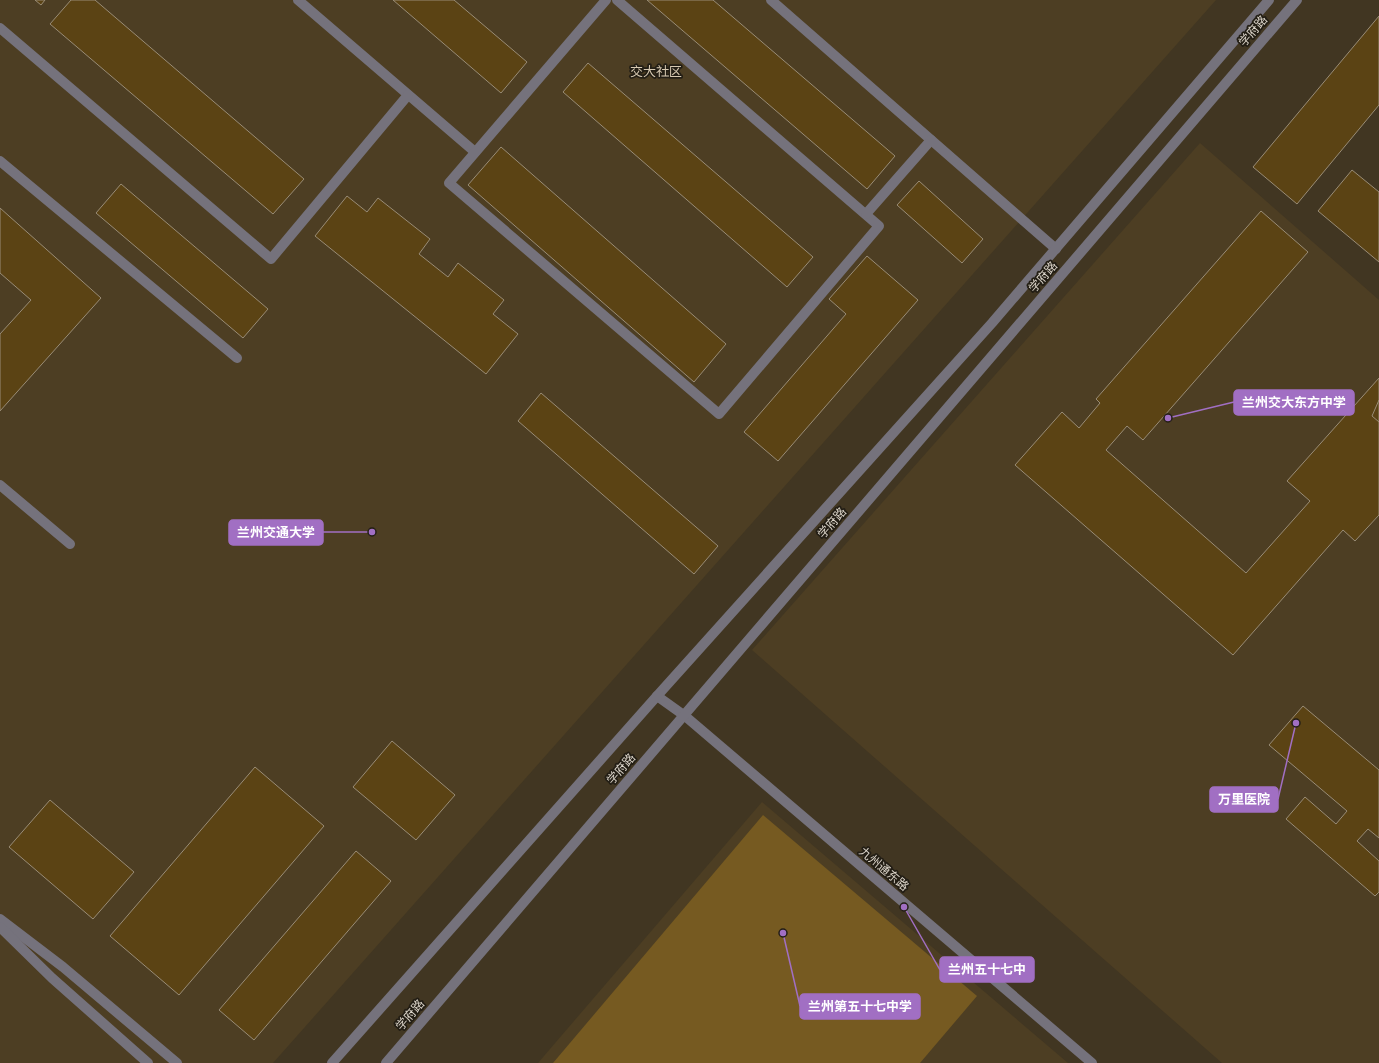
<svg xmlns="http://www.w3.org/2000/svg" width="1379" height="1063" viewBox="0 0 1379 1063" font-family="Barlow,'Noto Sans SC',sans-serif">
<style>
.built{fill:#4d3e23}
.green{fill:#765a21}
.building{fill:#5b4314;stroke:#998c76}
.lines{fill:none;stroke-linecap:round;stroke-linejoin:round}
.minor{stroke:#75727c;stroke-width:10}
.labels{text-anchor:middle;stroke-width:3.5;stroke-linejoin:round;paint-order:stroke}
.street-label{font-size:12px;fill:#dbd4c9;stroke:#231e15}
.neighbourhood-label{font-size:13px;fill:#d7c9b1;stroke:#231e15}
.leader{fill:none;stroke:#a16fc3;stroke-width:1.5}
.callout-dot{fill:#a16fc3;stroke:#231e15;stroke-width:1.5}
.callout{fill:#a16fc3;stroke:#a16fc3;stroke-width:1.5}
.callout-label{font-size:13px;text-anchor:middle;font-weight:bold;fill:#fff}
</style>
<rect width="100%" height="100%" fill="#413622"/>
<!-- built -->
<g class="built">
<polygon points="0,0 1216,0 273,1063 0,1063"/>
<polygon points="1200,143 1379,300 1379,1063 1222,1063 752,650"/>
<polygon points="762,802 1068,1063 538,1063"/>
</g>
<!-- green -->
<polygon class="green" points="763,815 977,996 920,1063 553,1063"/>
<!-- building -->
<g class="building">
<polygon points="35,0 45,0 41,5"/>
<polygon points="71,0 95,0 304,179 273,214 50,24"/>
<polygon points="393,0 454,0 527,62 501,93"/>
<polygon points="647,0 713,0 895,156 867,189"/>
<polygon points="1379,16 1379,105 1297,204 1253,167"/>
<polygon points="588,63 813,257 787,287 563,92"/>
<polygon points="501,147 726,344 694,382 468,185"/>
<polygon points="1352,170 1379,192 1379,262 1318,211"/>
<polygon points="919,181 983,239 962,263 897,205"/>
<polygon points="121,184 268,309 243,338 96,213"/>
<polygon points="347,196 367,212 378,198 430,239 419,254 448,277 458,263 504,300 493,314 518,334 486,374 315,236"/>
<polygon points="0,208 101,298 0,411 0,334 31,300 0,273"/>
<polygon points="1261,211 1308,252 1143,440 1127,426 1106,450 1246,573 1310,501 1287,481 1379,378 1379,515 1355,541 1343,530 1233,655 1015,465 1062,412 1079,428 1100,403 1096,399"/>
<polygon points="867,256 918,300 778,461 744,432 846,314 829,299"/>
<polygon points="541,393 718,546 694,574 518,421"/>
<polygon points="1379,400 1379,422 1372,416"/>
<polygon points="1303,706 1379,770 1379,838 1368,829 1357,841 1379,861 1379,892 1375,896 1286,819 1305,797 1336,824 1347,811 1269,745"/>
<polygon points="392,741 455,795 416,840 353,787"/>
<polygon points="255,767 324,826 179,995 110,936"/>
<polygon points="50,800 134,872 93,919 9,847"/>
<polygon points="356,851 391,881 254,1040 219,1010"/>
</g>
<g class="lines">
<!-- minor -->
<g class="minor">
<polyline points="298,0 475,152"/>
<polyline points="606,0 449,183 719,414 879,226 617,0"/>
<polyline points="771,0 1056,249"/>
<polyline points="0,28 271,259 408,95"/>
<polyline points="0,161 237,358"/>
<polyline points="866,214 931,140"/>
<polyline points="0,485 70,544"/>
<polyline points="657,696 685,716 1092,1063"/>
<polyline points="0,919 63,967 177,1063"/>
<polyline points="0,927 52,978 148,1063"/>
<polyline points="332,1063 657,696 992,323 1269,0"/>
<polyline points="386,1063 1297,0"/>
</g>
</g>
<g class="labels">
<!-- street labels -->
<g class="street-label">
<text transform="translate(1253 31) rotate(-49)" y="4">学府路</text>
<text transform="translate(1043 277) rotate(-49)" y="4">学府路</text>
<text transform="translate(832 523) rotate(-49)" y="4">学府路</text>
<text transform="translate(621 769) rotate(-49)" y="4">学府路</text>
<text transform="translate(884 869) rotate(40)" y="4">九州通东路</text>
<text transform="translate(410 1015) rotate(-49)" y="4">学府路</text>
</g>
<!-- neighbourhood labels -->
<g class="neighbourhood-label">
<text x="656" y="76">交大社区</text>
</g>
</g>
<!-- callouts -->
<path class="leader" d="M1168 418L1234 402M372 532L323 532M1296 723L1278 799M904 907L940 970M783 933L800 1006"/>
<g class="callout-dot">
<circle cx="1168" cy="418" r="4"/>
<circle cx="372" cy="532" r="4"/>
<circle cx="1296" cy="723" r="4"/>
<circle cx="904" cy="907" r="4"/>
<circle cx="783" cy="933" r="4"/>
</g>
<g class="callout">
<rect x="1234" y="390" width="120" height="25" rx="4"/>
<rect x="229" y="520" width="94" height="25" rx="4"/>
<rect x="1210" y="787" width="68" height="25" rx="4"/>
<rect x="940" y="957" width="94" height="25" rx="4"/>
<rect x="800" y="994" width="120" height="25" rx="4"/>
</g>
<g class="callout-label">
<text x="1294" y="407">兰州交大东方中学</text>
<text x="276" y="537">兰州交通大学</text>
<text x="1244" y="804">万里医院</text>
<text x="987" y="974">兰州五十七中</text>
<text x="860" y="1011">兰州第五十七中学</text>
</g>
</svg>
